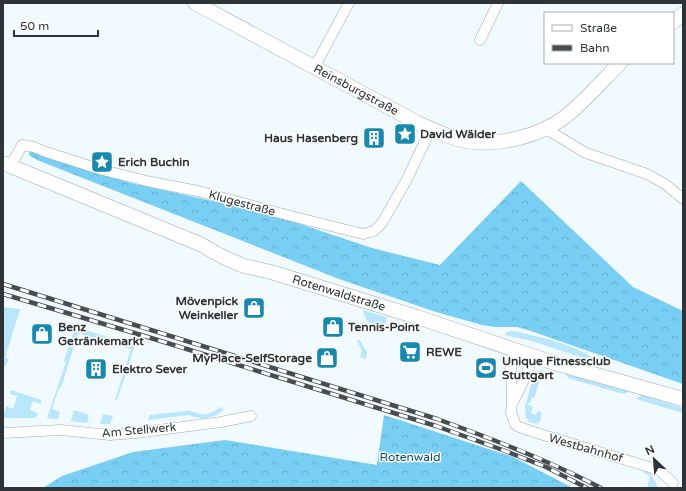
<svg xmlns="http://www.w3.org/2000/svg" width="686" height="491" viewBox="0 0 686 491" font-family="'Varela Round',sans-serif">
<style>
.grass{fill:#b9e6fa}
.forest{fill:url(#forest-crowns)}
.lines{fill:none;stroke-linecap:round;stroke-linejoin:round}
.street-casing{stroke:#9caab1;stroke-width:11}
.secondary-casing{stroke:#9caab1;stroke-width:15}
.street{stroke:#fff;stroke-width:10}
.secondary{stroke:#fff;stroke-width:14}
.rail-casing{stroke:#474d50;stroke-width:4.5}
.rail{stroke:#fff;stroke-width:3;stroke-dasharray:9;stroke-linecap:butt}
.labels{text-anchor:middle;stroke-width:3;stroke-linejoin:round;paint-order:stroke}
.street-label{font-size:12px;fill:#2d3336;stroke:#fff}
.poi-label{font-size:12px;font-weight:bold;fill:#2d3336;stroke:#fff;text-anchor:start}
.park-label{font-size:12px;fill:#05516a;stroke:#fff}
</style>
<defs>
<pattern id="forest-crowns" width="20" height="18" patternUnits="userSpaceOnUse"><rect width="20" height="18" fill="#78cff3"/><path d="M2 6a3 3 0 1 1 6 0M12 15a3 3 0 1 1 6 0" fill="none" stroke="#68b2d1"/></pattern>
</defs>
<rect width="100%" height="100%" fill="#f1fafe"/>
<!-- grass -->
<g class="grass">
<polygon points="3,307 20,309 5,358 9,359 5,367 3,366"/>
<path d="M363 310 386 317C388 323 383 330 375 328 369 327 364 315 363 310Z"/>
<polygon points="75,327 135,345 117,401 115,400 131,349 78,333 61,388 59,388 52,409 60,412 58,419 47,418 66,362 64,361"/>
<path d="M513 331C534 335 583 347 597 361L595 362 532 341 505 335 506 332Z"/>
<polygon points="359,339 367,352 366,359 360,357 362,351 357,341"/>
<polygon points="542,370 551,373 551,377 542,374 534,398 532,397 530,403 528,403 527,404 533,407 531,413 536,415 538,411 541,412 541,420 537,424 529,422 526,418 525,406 535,372"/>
<polygon points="566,374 629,391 629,392 623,394 568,378"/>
<polygon points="11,390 41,400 41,404 33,401 30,410 38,413 36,418 3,418 6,406 13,409 17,396 10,394"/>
<polygon points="642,395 683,408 683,413 636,399"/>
<path d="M222 407 223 410 217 415 203 419 188 415 148 420 150 415 188 411C193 411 196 413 200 414 208 416 215 410 222 407Z"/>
<polygon points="74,410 89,415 87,423 71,421"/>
<polygon points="103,414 113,416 110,424 100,424"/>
<polygon points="644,471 651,474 658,487 647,488 650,476 644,473"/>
</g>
<!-- forest -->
<g class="forest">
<polygon points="31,151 41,156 131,183 267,213 372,248 440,265 521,181 633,287 683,311 683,384 528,330 517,327 495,327 482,325 436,312 339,279 37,160 29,155 29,153"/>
<polygon points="384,415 513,457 573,488 43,488 62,476 133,452 225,440 377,465"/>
</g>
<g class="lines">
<!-- street casing -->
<g class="street-casing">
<g id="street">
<polyline points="480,40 498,3"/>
<polyline points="314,68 349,3"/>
<polyline points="546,129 586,153 647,174 665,184 683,199"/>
<polyline points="9,166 17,155 22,145 34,147 46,152 99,169 151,182 198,191 287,215 363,234 374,231 382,223 406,181 431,129"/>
<polyline points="517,351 511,365 512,404 511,412 515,424 519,427 540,434 659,470 673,483"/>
<polyline points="513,402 526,376 533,356"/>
<polyline points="3,433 61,430 110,435 136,433 221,422 251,416"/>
</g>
</g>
<!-- secondary casing -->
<g class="secondary-casing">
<g id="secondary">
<path id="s1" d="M195 3 418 123C433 130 450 138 466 141 497 147 540 136 565 117 585 101 602 81 620 63"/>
<polyline points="673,22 683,14"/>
<path id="s2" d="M3 163 200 244 223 257 244 266 271 272 417 317 554 363 683 399"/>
</g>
</g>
<!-- street -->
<use href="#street" class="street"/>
<!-- secondary -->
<use href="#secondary" class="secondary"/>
<!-- rail casing -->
<g class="rail-casing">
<g id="rail">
<path d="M3 284 437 419C493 439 548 460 601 488"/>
<polyline points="3,294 151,338 436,426 500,449 546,467 587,488"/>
</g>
</g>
<!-- rail -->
<use href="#rail" class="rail"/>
</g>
<!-- icons -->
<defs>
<g id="sight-square" transform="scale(1.15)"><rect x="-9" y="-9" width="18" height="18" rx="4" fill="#1788ae" stroke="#fff"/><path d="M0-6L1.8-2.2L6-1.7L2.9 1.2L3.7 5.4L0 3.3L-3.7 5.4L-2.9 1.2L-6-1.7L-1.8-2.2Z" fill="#fff"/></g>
<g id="building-square" transform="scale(1.15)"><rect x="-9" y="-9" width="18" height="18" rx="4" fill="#1788ae" stroke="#fff"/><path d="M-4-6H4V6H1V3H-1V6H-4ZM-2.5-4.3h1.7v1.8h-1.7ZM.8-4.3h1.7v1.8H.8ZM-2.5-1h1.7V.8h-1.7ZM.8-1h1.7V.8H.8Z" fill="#fff"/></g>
<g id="shop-square" transform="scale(1.15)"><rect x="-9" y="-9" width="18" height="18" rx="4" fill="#1788ae" stroke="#fff"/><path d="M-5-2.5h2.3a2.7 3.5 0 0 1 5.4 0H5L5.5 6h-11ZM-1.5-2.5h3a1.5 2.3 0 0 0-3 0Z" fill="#fff"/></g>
<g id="supermarket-square" transform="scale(1.15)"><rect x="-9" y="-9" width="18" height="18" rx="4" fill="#1788ae" stroke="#fff"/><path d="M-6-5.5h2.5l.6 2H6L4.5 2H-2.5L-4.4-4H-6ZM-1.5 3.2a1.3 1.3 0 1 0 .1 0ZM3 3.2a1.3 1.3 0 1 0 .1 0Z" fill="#fff"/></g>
<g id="stadium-square" transform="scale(1.15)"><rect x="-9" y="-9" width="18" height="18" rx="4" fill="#1788ae" stroke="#fff"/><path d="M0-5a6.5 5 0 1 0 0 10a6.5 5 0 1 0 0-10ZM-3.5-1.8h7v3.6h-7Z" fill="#fff"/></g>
</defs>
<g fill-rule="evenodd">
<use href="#sight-square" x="405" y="134"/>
<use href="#building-square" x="374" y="138"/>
<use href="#sight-square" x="102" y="162"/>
<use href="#shop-square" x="254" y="308"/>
<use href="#shop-square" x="333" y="327"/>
<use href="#shop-square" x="42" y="334"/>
<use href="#supermarket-square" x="410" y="352"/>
<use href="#shop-square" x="327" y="358"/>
<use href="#stadium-square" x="486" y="368"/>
<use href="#building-square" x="96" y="369"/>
</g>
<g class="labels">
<!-- street labels -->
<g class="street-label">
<text dy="4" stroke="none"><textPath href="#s1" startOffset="183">Reinsburgstraße</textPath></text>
<text transform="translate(242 203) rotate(15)" y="4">Klugestraße</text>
<text dy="4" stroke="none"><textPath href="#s2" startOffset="361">Rotenwaldstraße</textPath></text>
<text transform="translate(139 430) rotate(-5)" y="4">Am Stellwerk</text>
<text transform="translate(586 448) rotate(16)" y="4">Westbahnhof</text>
</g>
<!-- poi labels -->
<g class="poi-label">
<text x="420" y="138">David Wälder</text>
<text x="358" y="142" text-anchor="end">Haus Hasenberg</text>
<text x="118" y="166">Erich Buchin</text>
<text x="238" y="305" text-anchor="end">Mövenpick<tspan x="238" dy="14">Weinkeller</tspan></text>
<text x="58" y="331">Benz<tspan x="58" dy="14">Getränkemarkt</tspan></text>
<text x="348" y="331">Tennis-Point</text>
<text x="426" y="356">REWE</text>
<text x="312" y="362" text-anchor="end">MyPlace-SelfStorage</text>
<text x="502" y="365">Unique Fitnessclub<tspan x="502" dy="14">Stuttgart</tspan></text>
<text x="112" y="373">Elektro Sever</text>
</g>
<!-- park labels -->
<g class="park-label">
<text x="410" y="461">Rotenwald</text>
</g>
</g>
<!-- border -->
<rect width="686" height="491" fill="none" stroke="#2d3336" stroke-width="8"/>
<!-- legend -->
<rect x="544" y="12" width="130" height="52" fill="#ffffff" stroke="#abadaf"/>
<rect x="552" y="25" width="20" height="6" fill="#ffffff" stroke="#abadaf"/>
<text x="580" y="32" font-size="12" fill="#2d3336">Straße</text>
<rect x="552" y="45" width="20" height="6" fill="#474d50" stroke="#abadaf"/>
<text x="580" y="52" font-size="12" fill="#2d3336">Bahn</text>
<!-- north arrow -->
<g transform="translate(654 459) rotate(334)" stroke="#ffffff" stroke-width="3" paint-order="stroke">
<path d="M0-3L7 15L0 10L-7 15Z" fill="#2d3336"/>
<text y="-6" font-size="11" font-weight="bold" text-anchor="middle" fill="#2d3336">N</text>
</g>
<!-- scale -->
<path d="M14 30v6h84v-6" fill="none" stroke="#2d3336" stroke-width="2"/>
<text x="20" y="30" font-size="12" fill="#2d3336" stroke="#ffffff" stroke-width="3" paint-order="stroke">50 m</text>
</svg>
